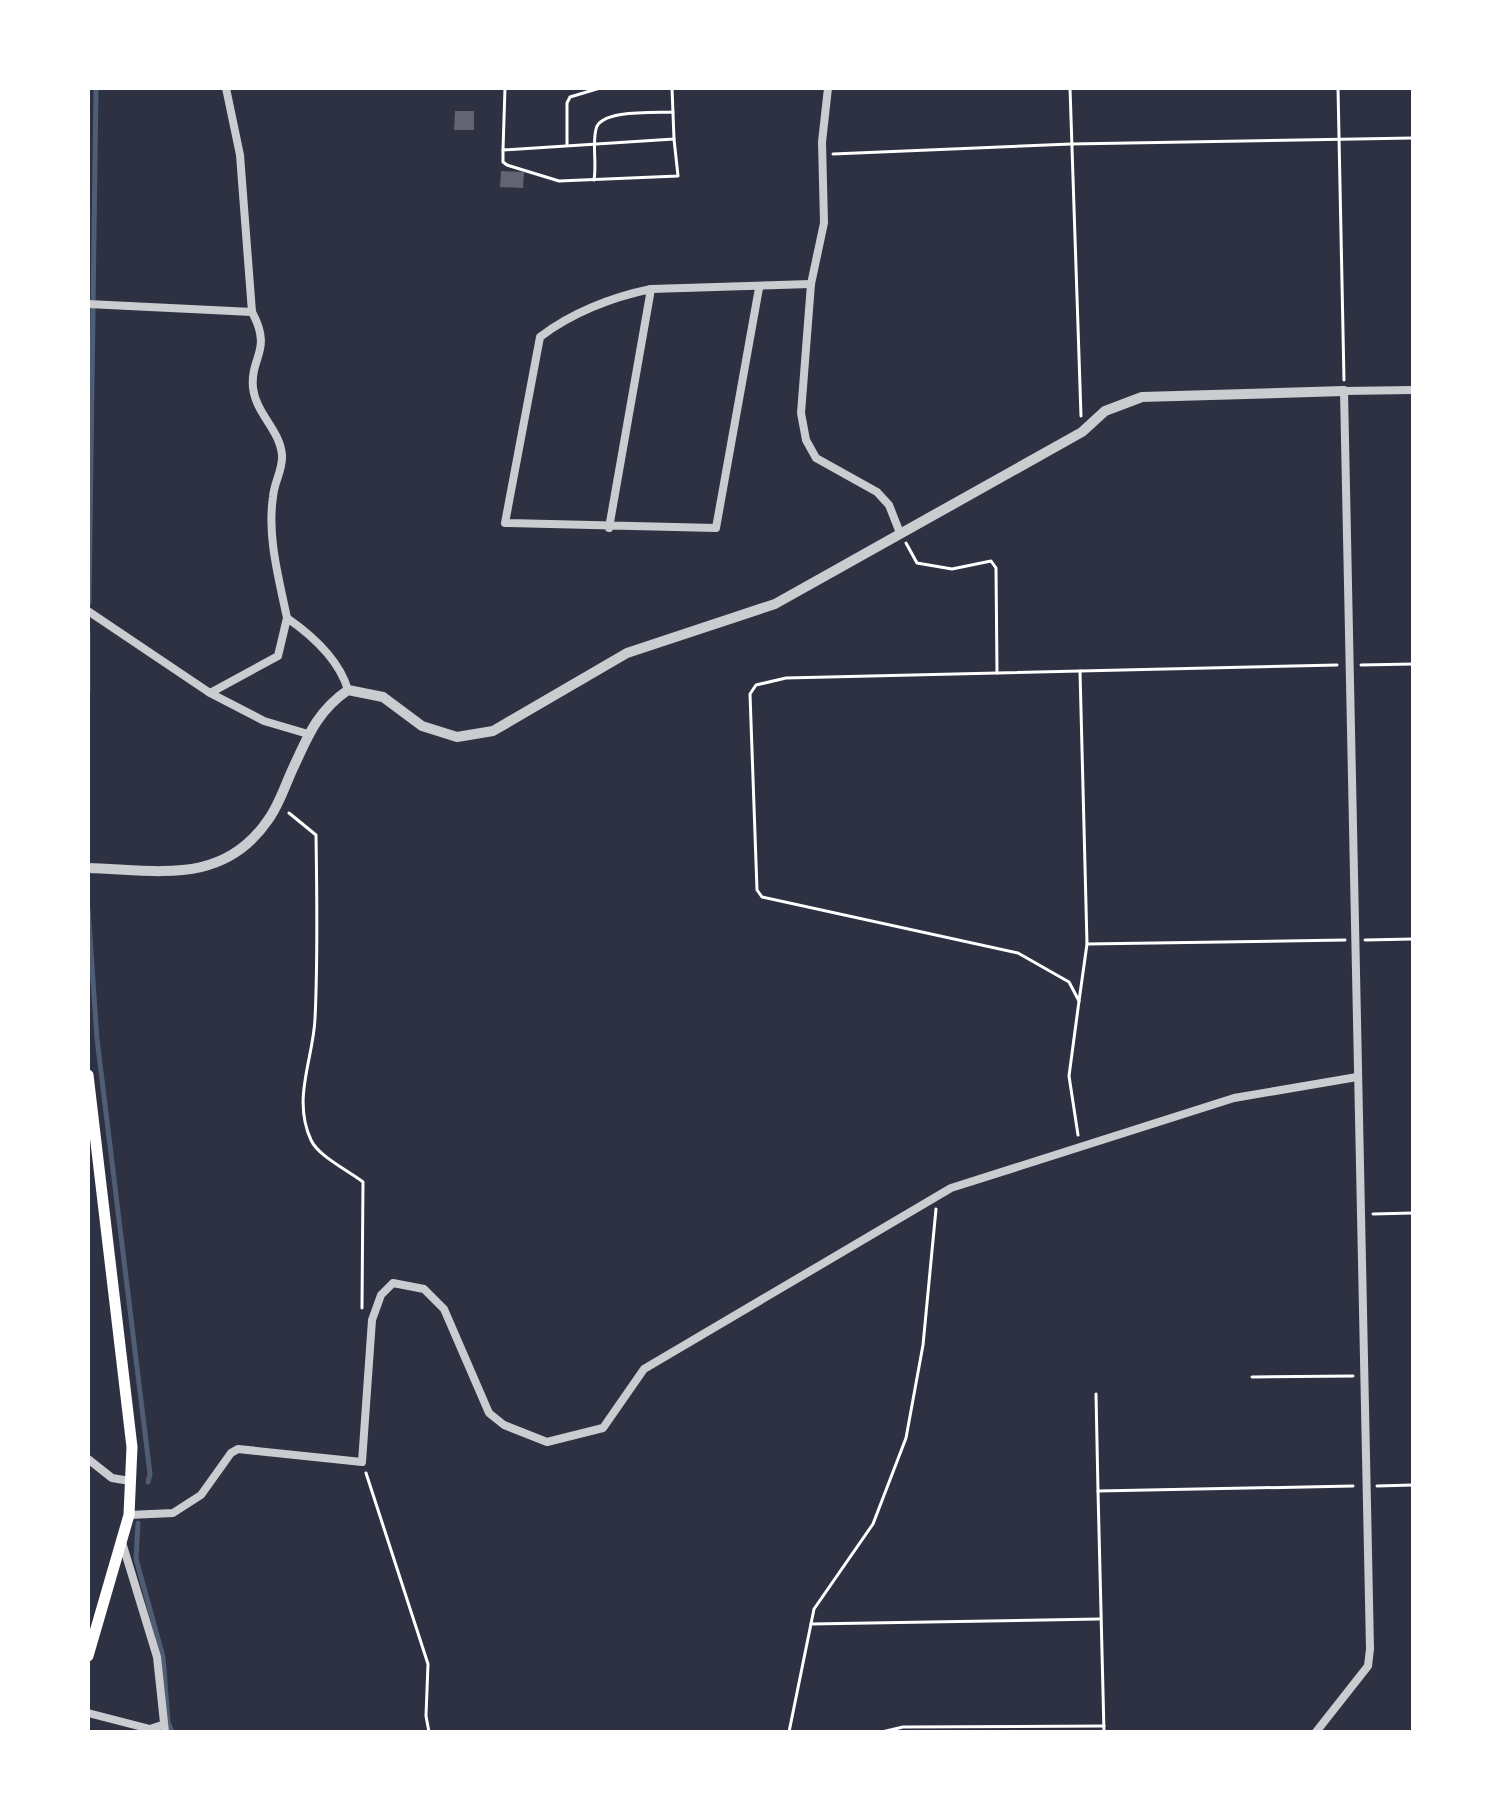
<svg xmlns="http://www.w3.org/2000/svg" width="1501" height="1820" viewBox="0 0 1501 1820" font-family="Cabin,sans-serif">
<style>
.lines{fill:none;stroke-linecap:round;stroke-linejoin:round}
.stream{stroke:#4f5d75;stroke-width:5}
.building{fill:#626471}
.path{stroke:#fff;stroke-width:3}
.minor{stroke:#caccd0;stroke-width:8}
.tertiary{stroke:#caccd0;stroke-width:10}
.secondary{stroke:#fff;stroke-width:11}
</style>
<rect width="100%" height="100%" fill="#2d3142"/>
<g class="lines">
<!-- stream -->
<g class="stream">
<polyline points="89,603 96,88"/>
<polyline points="88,692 88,632"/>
<polyline points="88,908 97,1039 150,1474 148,1482"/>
<polyline points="138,1523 136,1559 163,1657 168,1722 172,1732"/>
</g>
</g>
<!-- building -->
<g class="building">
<polygon points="455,111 474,111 474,130 454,130"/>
<polygon points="501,171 524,172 523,188 500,187"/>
</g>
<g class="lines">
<!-- path -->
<g class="path">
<polyline points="505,88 503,150 674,139 672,88"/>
<polyline points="1070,88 1081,416"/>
<polyline points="1338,88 1344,380"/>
<polyline points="567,144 567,103 570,97 600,88"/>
<polyline points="503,150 503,162 507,165 559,181 678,176 674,139"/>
<polyline points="833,154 1071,144 1413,138"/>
<path d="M594 180C597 163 592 145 596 129 600 109 656 113 673 112"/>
<polyline points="906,543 917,563 952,569 991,561 996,568 997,673"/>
<polyline points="1361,665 1413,664"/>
<polyline points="1080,671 1087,944 1345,940"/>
<path d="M289 813 316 835C317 896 318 958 315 1019 313 1060 292 1099 311 1140 318 1156 349 1171 363 1182L362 1308"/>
<polyline points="1365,940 1413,939"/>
<polyline points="1087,944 1079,1001 1069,982 1018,953 762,897 757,890 750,694 756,685 786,678 1337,665"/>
<polyline points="1078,1135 1069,1076 1079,1001"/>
<polyline points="1373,1214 1413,1213"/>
<polyline points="1252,1377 1353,1376"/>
<polyline points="1096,1394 1098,1491"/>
<polyline points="366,1473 428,1664 426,1716 429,1732"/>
<polyline points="1377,1486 1413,1485"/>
<polyline points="811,1624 1099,1619"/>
<polyline points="789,1732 814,1609 873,1524 906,1438 923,1345 936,1209"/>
<polyline points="882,1732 903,1727 1104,1726"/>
<polyline points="1104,1732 1098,1491 1353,1486"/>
</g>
<!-- minor -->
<g class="minor">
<polyline points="226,88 240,155 252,312"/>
<polyline points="828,88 822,142 824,223 811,284 801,413 806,440 816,458 877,492 889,505 900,533"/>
<polyline points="651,289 811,284"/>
<path d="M88 304 252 312C273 351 250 356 253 388 256 414 280 430 282 455 283 470 274 482 273 497 267 537 279 579 287 618"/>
<path d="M609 528 651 289C612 297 571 313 540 337L505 523 716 528 759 288"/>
<path d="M88 611 210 693 278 656 287 618C313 636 339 659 348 690"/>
<polyline points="210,693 264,721 308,734"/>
<polyline points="88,1459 112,1478 130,1481"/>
<polyline points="129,1515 173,1513 201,1495 231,1453 238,1449 362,1462 372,1320 381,1295 393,1283 424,1289 444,1309 489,1413 504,1425 547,1442 603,1428 644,1369 951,1188 1234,1098 1357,1077"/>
<polyline points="121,1539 157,1657 165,1732"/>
<polyline points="88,1713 150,1729 162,1725"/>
<polyline points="1316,1732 1368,1666 1370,1649 1344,391 1413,390"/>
</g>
<!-- tertiary -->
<path class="tertiary" d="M88 868C158 870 223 886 268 820 280 804 286 782 295 764 309 733 319 710 348 690L383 697 422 726 457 737 493 731 627 653 775 604 1082 432 1105 411 1142 397 1344 391"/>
<!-- secondary -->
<polyline class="secondary" points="88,1075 132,1447 129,1515 88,1656"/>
</g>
<!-- border -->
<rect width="1501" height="1820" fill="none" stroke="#ffffff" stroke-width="180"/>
</svg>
